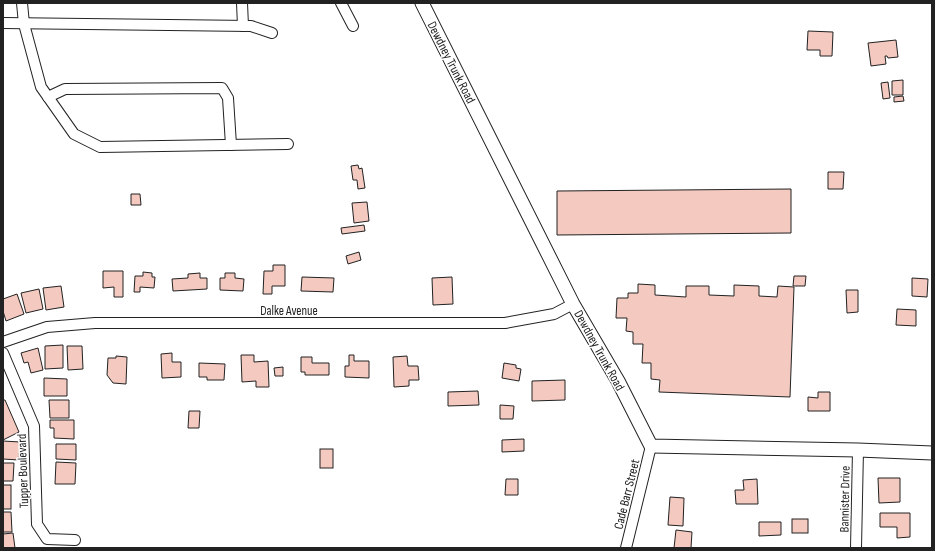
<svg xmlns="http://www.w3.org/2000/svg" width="935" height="551" viewBox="0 0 935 551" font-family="'Sofia Sans Condensed',sans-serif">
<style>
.building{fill:#f3c9c0;stroke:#222}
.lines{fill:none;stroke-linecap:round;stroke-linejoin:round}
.minor-casing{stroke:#222;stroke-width:12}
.major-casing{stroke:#222;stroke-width:15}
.minor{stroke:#fff;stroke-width:10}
.major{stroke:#fff;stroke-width:13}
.labels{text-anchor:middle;stroke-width:3;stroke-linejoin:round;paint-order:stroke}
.street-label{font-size:13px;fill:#222;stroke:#fff}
</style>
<rect width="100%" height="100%" fill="#fff"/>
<!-- building -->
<g class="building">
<polygon points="808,31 833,32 832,56 820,56 820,50 807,50"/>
<polygon points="896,40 898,57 888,58 887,56 885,56 886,64 871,66 868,43"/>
<polygon points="903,80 903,95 892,95 892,81"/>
<polygon points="888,82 890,98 883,99 881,83"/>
<polygon points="903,96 904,101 894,102 894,97"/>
<polygon points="358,165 359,169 362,168 365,188 358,189 357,180 353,180 351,166"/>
<polygon points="828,172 844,172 843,189 828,189"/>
<polygon points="791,189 791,233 557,235 557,191"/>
<polygon points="131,194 140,194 141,205 131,205"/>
<polygon points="367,202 369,221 354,223 352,203"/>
<polygon points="364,225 365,231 342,234 341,228"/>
<polygon points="359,252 361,260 348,264 346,256"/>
<polygon points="273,265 285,265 285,286 272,286 272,294 263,294 264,271 273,271"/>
<polygon points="103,271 123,271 123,297 114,297 114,287 103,288"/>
<polygon points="143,272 152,273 152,277 155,277 154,288 140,287 140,292 134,292 135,276 143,276"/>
<polygon points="200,273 200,278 207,278 207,289 173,291 172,279 188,278 188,274"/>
<polygon points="225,273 235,273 235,278 244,279 243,291 220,290 220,278 225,278"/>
<polygon points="794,276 806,276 805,286 793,286"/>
<polygon points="302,277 334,278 333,292 301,291"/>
<polygon points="452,277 453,304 433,305 432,278"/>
<polygon points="912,278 928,279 927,297 912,296"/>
<polygon points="638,284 655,285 655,295 686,297 686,286 709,286 709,295 734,296 734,285 759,286 759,296 777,297 778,286 794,287 790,397 659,392 660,380 651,379 651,363 642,363 643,344 633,344 633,332 626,331 627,318 616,318 617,298 628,298 628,293 638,293"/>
<polygon points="61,286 64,307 46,310 43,288"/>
<polygon points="39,289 43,309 26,313 21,293"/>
<polygon points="846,290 858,290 858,312 847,313"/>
<polygon points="17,294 24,314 6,321 3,311 3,299"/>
<polygon points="897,309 916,310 916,326 896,325"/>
<polygon points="63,345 63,368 45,369 45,346"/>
<polygon points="67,346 82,346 83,369 68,370"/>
<polygon points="38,348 43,370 31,373 28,362 24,363 21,353"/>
<polygon points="172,353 172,362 181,362 181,377 162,378 161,354"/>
<polygon points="241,355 254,355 254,362 268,361 269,387 256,387 256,381 242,382"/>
<polygon points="349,355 354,355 354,361 369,361 369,378 345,377 345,366 349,366"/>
<polygon points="116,356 127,357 126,384 113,383 107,375 108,358 116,358"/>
<polygon points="407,356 408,366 418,366 419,380 409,380 409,386 394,387 393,357"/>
<polygon points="301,357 312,357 312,363 329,363 329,375 305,375 305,372 301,372"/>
<polygon points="199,363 225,364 224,380 207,380 207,377 199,377"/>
<polygon points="504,363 516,365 516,368 521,369 519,381 502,378"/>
<polygon points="283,367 283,376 275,376 274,368"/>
<polygon points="44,378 67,379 67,396 44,396"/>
<polygon points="565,380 565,400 532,401 532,381"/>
<polygon points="478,391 479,405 448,406 448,392"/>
<polygon points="818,392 830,392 830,411 808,411 808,397 818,398"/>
<polygon points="3,400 5,400 19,432 3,440"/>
<polygon points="49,400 69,400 69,418 50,418"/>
<polygon points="500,405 514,406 513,419 500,419"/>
<polygon points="189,411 200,411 199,428 188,428"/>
<polygon points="50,420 74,420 74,439 54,438 54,428 50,428"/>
<polygon points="524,439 524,451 502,452 502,440"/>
<polygon points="3,441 20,442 19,460 3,459"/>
<polygon points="56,444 76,444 76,460 56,459"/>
<rect x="320" y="449" width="13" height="19"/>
<polygon points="56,462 76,463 75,484 55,484"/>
<polygon points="3,463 14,463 13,481 3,481"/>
<polygon points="878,478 900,478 900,502 879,503"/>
<polygon points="506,479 518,479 518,495 505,495"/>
<polygon points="757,479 758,504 736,504 735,490 744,490 743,480"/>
<rect x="3" y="485" width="8" height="24"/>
<polygon points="670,497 684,498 683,526 668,525"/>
<polygon points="3,512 11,512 12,532 3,532"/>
<polygon points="880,513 910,513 910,537 897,538 897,527 880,527"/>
<rect x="792" y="519" width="16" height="14"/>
<polygon points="759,522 781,522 781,535 759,536"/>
<polygon points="676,530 692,532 691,548 674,548"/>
<polygon points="13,533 15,548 3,548 3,534"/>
</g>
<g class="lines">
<!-- minor casing -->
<g class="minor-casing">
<g id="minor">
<polyline points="22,3 24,24 41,87 74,134 100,147 288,144"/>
<polyline points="242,3 243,26"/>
<polyline points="341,3 353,26"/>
<polyline points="3,23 251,26 272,33"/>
<polyline points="48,97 65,89 222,88 228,98 231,145"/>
<polyline points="3,342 47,327 95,323 505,323 554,314 573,304"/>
<polyline points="3,353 34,426 37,524 47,539 75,540"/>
<polyline points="626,548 651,446"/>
<polyline points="856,548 858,450"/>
</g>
</g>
<!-- major casing -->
<g class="major-casing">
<polyline id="major" points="422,3 573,304 618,381 651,446 858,450 932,453"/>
</g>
<!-- minor -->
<use href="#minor" class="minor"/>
<!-- major -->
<use href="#major" class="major"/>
</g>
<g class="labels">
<!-- street labels -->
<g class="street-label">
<text transform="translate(452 62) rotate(63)" y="5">Dewdney Trunk Road</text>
<text x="289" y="315">Dalke Avenue</text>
<text transform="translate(600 350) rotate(61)" y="5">Dewdney Trunk Road</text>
<text transform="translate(22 471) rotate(-92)" y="5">Tupper Boulevard</text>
<text transform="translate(626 494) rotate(-76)" y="5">Cade Barr Street</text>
<text transform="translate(844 499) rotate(-89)" y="5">Bannister Drive</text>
</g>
</g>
<!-- border -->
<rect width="935" height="551" fill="none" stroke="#222222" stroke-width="8"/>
</svg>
